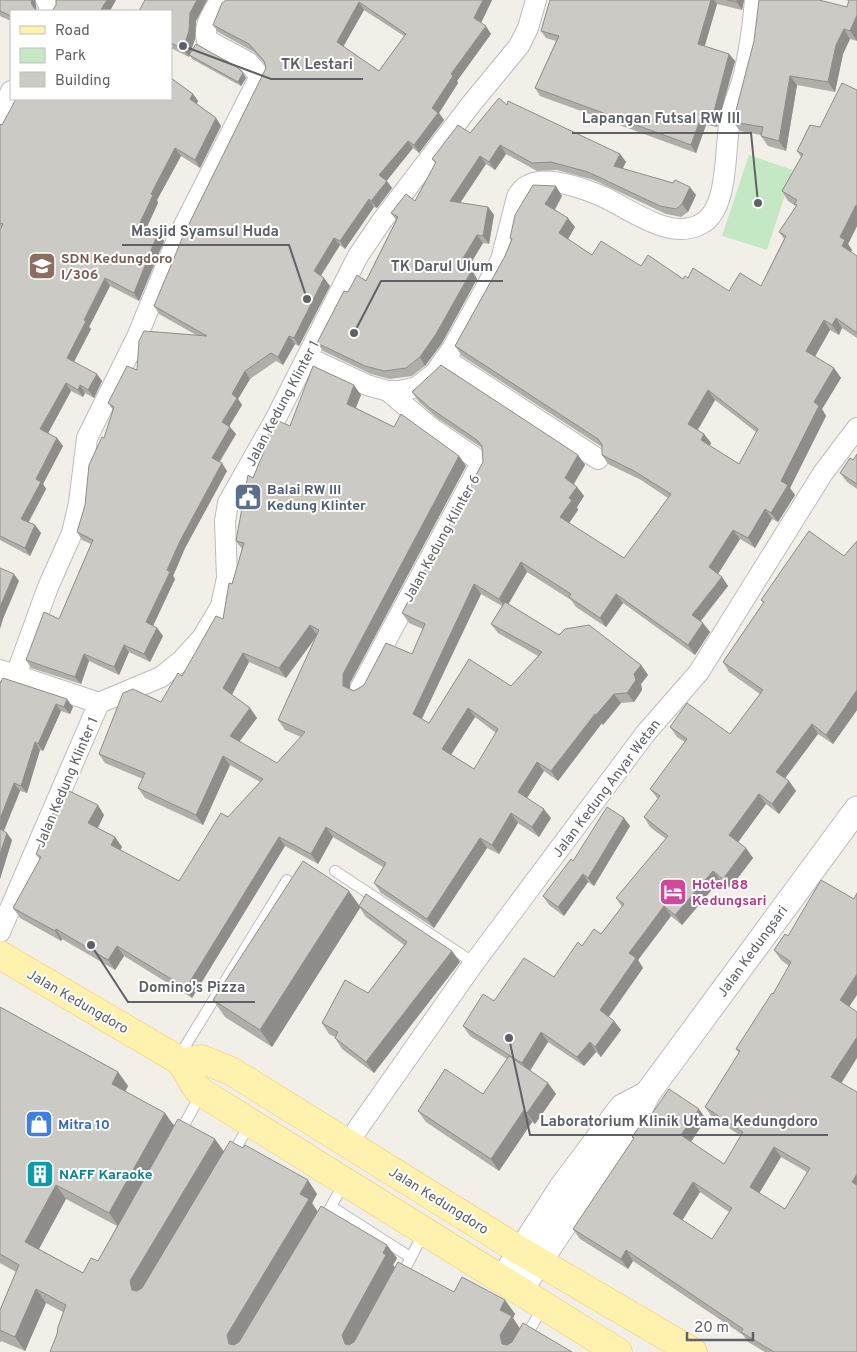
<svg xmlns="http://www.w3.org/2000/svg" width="857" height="1352" viewBox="0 0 857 1352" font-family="Overpass,sans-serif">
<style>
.green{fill:#c4e8c4}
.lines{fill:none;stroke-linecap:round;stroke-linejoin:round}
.service-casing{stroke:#b9bcc1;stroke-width:12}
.minor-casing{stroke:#b9bcc1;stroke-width:22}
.tertiary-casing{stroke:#b9bcc1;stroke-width:27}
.primary-casing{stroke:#f4ca5d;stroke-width:29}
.service{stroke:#fff;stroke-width:10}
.minor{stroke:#fff;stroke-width:20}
.tertiary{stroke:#fff;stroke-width:25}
.primary{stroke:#fff2ae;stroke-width:28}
.wall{fill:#afaea9;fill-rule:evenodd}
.shaded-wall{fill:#8f8d89}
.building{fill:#cccac4;stroke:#8f8d89;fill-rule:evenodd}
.labels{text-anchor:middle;stroke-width:4;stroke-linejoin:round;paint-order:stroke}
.education-label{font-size:14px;font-weight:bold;fill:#785e54;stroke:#fff;text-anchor:start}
.street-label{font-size:14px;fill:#5e6267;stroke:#fff}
.service-label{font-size:14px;font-weight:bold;fill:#4e5e75;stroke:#fff;text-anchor:start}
.hotel-label{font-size:14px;font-weight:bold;fill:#b23c85;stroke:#fff;text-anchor:start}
.shop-label{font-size:14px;font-weight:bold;fill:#366cbe;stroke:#fff;text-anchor:start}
.culture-label{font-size:14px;font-weight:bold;fill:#0d838f;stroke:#fff;text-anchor:start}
.leader{fill:none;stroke:#5e6267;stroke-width:2}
.callout-dot{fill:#5e6267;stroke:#fff;stroke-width:2}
.callout-label{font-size:15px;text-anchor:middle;font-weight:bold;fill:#5e6267;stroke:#fff;stroke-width:4;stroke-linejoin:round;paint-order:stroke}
</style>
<rect width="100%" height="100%" fill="#f1efe7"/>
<!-- green -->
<polygon class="green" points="749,155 793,170 767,250 722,236"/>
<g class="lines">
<!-- service casing -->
<g class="service-casing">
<g id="service">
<polyline points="335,871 474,963"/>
<polyline points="178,1058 287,880"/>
<polyline points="179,1134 201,1094"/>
<polyline points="231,1156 250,1124"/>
<polyline points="332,1207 410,1257"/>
<polyline points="323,1221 344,1183"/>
<polyline points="401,1277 424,1232"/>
<polyline points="516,1352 544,1306"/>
</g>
</g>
<!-- minor casing -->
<g class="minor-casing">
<g id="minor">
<polyline points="46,0 51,7 49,11"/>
<polyline points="0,116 11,91"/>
<path d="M307 357 367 385 388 391H400L417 387 434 374 452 349 501 260 517 197C531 169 577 186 599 195 628 207 669 242 701 224 712 218 718 205 721 193 727 169 726 143 730 118 733 105 739 92 743 78 749 53 753 26 755 0"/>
<polyline points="445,359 598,459"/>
<polyline points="0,670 99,703"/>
<path d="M16 675 48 587 72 533 79 503 87 438 137 337 178 237 260 76 248 62 207 40C202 26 214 12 220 0"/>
<polyline points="360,689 479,467 477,459 430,427 388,391"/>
<polyline points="0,932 99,703 161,677 182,660 202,638 221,606 227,578 225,521 228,503 276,418 358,256 381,222 472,103 519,46 528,28 536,0"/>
<polyline points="347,1144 474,963 645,734 699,672 823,473 857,428"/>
</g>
</g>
<!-- tertiary casing -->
<g class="tertiary-casing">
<g id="tertiary">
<polyline points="502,1280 562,1187 622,1107 647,1094"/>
<polyline points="520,1290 635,1119 647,1094 857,809"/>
</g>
</g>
<!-- primary casing -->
<g class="primary-casing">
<g id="primary">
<path d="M0 955 177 1059C187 1066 190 1081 198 1090L618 1352"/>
<polyline points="182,1063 201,1059 231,1071 519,1250 693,1352"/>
</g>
</g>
<!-- service -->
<use href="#service" class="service"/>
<!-- minor -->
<use href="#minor" class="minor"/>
<!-- tertiary -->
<use href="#tertiary" class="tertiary"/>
<!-- primary -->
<use href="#primary" class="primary"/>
</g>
<!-- wall -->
<g class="wall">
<polygon points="0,0 35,0 34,2 11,11 11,21 0,16"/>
<polygon points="145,0 207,0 196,21 195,39 190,53 246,78 241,86 192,59 190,55 189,57 171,48 171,11"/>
<path d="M226 0H492L481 23 491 34 457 81 458 83 439 113 444 120 419 153 413 148 386 181 392 188 377 208 374 207 345 249 340 245 321 276 330 286 299 346 295 344 283 365 276 361 250 379 238 399 242 405 229 426 236 434 220 462 227 471 185 548 173 576 175 579 153 626 157 628 163 636 150 662 129 652 119 675 89 661 81 684 31 668 26 660 59 619 91 544 82 540 77 532 113 410 108 403 137 370 198 336 159 314 154 306 266 68 265 64 254 52 218 32 213 25ZM364 10 404 36 379 71 343 46Z"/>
<polygon points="550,0 744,0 742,10 717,4 705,46 729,54 735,61 717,127 706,125 696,153 540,96 535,88 556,41 546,38 541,31"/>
<polygon points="846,0 857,0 857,41 850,39 843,54 835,92 797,85 786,151 768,146 761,136 761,135 740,131 733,122 847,7 849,1"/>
<path d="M857 90V226L848 244 852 250 851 252 857 256V338L842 328 839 335 830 330 815 357 834 368 841 378 822 409 826 416 790 488 795 495 778 522 772 519 755 548 740 539 718 574 722 577 728 586 701 621 710 632 695 655 623 603 606 627 576 607 571 600 527 572 508 605 559 635 641 665 648 675 641 684 642 690 634 702 621 703 603 725 602 723 558 781 544 771 527 798 551 818 539 837 518 823 499 854 487 848 434 928 381 893 374 883 383 867 333 837 318 864 285 846 192 998 124 956 115 970 62 939 61 941 20 918 13 908 40 860 36 854 59 805 104 815 98 828 115 837 122 847 120 850 179 881 228 817 260 782 230 765 203 825 145 798 138 788 143 779 105 763 99 754 161 702 182 676 223 619 242 549 236 541 253 478 266 446 264 442 290 426 361 395 356 408 394 427 459 456 466 466 350 683V689L354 691 412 654 423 629 409 623 402 613 483 462 482 448 437 418 419 402 412 392 578 455 585 465 574 484 577 487 584 496 577 507 578 510 569 523 624 558 668 498 641 480 608 464 602 455V447L462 356 455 346 505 256 511 240 510 238 562 196 555 210 575 227 568 239 592 255 641 266 683 279 688 278 729 291 761 286 784 239 779 232 796 206 788 201 782 191 801 157 797 151ZM715 400 756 432 739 464 710 446 711 443 704 434 698 430ZM481 594 502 606 491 624 498 633 538 656 511 686 429 723 422 719ZM317 636 278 720 285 730 301 737 277 763 239 742 257 718 250 708 232 695 249 662 286 678ZM475 717 496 733 474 769 451 754Z"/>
<polygon points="193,94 198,101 197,104 216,118 221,126 200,168 181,156 157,200 158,203 146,229 158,233 164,241 139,301 110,286 89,327 91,329 74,362 102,381 94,398 85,393 83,397 71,391 48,433 57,438 63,446 43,484 46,489 29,522 35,525 41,533 30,556 0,540 0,230 1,228 0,227 0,124 2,125"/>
<polygon points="507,105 620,154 626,162 622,169 696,195 688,212 681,217 666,214 594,180 557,170 537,171 506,154 495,170 486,164 460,203 488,207 494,215 489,244 483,243 468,268 472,270 477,279 442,343 425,366 412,376 390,379 371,374 323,351 317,343 348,292 366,281 396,220 391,213 415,201 436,164 432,159 470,133"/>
<polygon points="857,454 857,489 847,482 840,473 853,460"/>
<polygon points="857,541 857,710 833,744 818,734 785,778 789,781 796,791 779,814 766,804 738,842 753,858 730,888 720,880 682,925 671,916 638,960 643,968 609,1017 614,1021 621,1030 601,1057 596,1052 584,1066 548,1042 530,1071 548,1083 556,1094 535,1124 532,1122 499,1171 426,1122 418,1111 483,1094 507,1059 470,1036 463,1026 494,1001 554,977 582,946 601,934 622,907 616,898 666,839 650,827 644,817 658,799 650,789 685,742 677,737 670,727 730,734 760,694 729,672 723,662 763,603 761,600 844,556"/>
<polygon points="0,683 73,707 70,714 61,711 43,751 40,750 27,793 20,791 4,831 12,840 0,879"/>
<polygon points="624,818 630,826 594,886 588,882 564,916 549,905 543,896 573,861"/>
<polygon points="359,906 452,951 460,962 374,1073 342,1049 335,1038 335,1037 329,1034 322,1023 368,993 404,945 366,917 360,908 272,1047 225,1017 213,1000"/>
<path d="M785 934 849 1007 841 1083 857 1352H765L748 1342 743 1335 633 1261 628 1269 580 1239 573 1229 634 1139 632 1137 651 1115 706 1119 691 1142 724 1164 741 1136 712 1117 705 1107 739 1053 736 1049 773 994 789 966 781 960 774 950ZM781 1157 807 1172 785 1209 759 1193ZM700 1192 729 1212 712 1239 682 1220Z"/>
<path d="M0 1007 118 1072 128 1086 125 1091 174 1125 224 1151 317 1194 312 1203 317 1211 397 1258 393 1265 395 1267 454 1292 505 1300 515 1314 513 1318 520 1329 57 1334 63 1312 46 1303 25 1351 1 1341 0 1343V1310L16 1272 0 1263ZM66 1199 117 1226 98 1261 83 1273 39 1249Z"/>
</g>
<!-- shaded-wall -->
<g class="shaded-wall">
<polygon points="31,0 35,0 37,11 32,5"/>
<polygon points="107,0 116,0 110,11 100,11"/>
<polygon points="197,0 207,0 196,21 195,39 189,57 183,49 190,13"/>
<polygon points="483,0 492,0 480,25 474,18"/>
<polygon points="711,0 714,0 717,4 703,51 698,44"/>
<polygon points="737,0 744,0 742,10 737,2"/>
<polygon points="359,2 364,10 342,49 337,42"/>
<polygon points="857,15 857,41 850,31"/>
<polygon points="486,26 491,34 457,81 458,83 439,113 444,120 419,153 414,145 432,108 451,74"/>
<polygon points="844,29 850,39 843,54 835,92 828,82 836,45"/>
<polygon points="729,54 735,61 717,127 712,119"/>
<polygon points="243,73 246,78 241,86 238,82"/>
<polygon points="790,76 797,85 786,151 779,141"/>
<polygon points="193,94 198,101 195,106 190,99"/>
<polygon points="701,117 706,125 696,153 691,145"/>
<polygon points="216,118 221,126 200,168 195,160"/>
<polygon points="408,141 413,148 385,183 379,175"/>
<polygon points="500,145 506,154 495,170 489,162"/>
<polygon points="175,148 181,156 157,200 158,203 143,235 138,227 151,194"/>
<polygon points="620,154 626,162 620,174 614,166"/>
<polygon points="480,156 486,164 456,209 450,201"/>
<polygon points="387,181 392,188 377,208 371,201"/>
<polygon points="556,186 562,196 552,214 545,204"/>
<polygon points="690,187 696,195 688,212 682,204"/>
<polygon points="369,199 374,207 345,249 340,241"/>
<polygon points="856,205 857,206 857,226 848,244 852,250 848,256 842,246 840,237"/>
<polygon points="488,207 494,215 489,244 483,236"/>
<polygon points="568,218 575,227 566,242 559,233"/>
<polygon points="158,233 164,241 139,301 134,293"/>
<polygon points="477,235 483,243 466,271 460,263"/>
<polygon points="334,238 340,245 319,278 314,271"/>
<polygon points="472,270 477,279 442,343 425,366 420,357"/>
<polygon points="105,278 110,286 89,327 91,329 72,365 67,358 84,320"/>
<polygon points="324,278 330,286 299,346 294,338"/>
<polygon points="836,318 842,328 839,335 832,325"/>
<polygon points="824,320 830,330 812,361 806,351"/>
<polygon points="289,336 295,344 283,365 278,357"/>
<polygon points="834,368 841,378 822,409 826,416 790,488 795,495 778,522 771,513 781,481 814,402"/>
<polygon points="245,371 250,379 238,399 242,405 227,430 222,422 232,394"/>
<polygon points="97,374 102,381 94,398 88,390"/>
<polygon points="66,383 71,391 46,437 40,429"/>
<polygon points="80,385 85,393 83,397 78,390"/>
<polygon points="354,385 361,395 353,414 347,404"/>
<polygon points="708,390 715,400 695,434 688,424"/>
<polygon points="230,427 236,434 217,465 212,458"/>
<polygon points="704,434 711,443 707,450 701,440"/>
<polygon points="57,438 63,446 43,484 46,489 26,526 21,519 36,479"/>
<polygon points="578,455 585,465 571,488 565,478"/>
<polygon points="459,456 466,466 350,683 350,696 343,686 343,674"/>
<polygon points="222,463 227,471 185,548 173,576 175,579 151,630 146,622 167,570 180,541"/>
<polygon points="577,487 584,496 577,507 578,510 567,526 560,517 569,498"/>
<polygon points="765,509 772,519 755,548 748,538"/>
<polygon points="35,525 41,533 30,556 25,548"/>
<polygon points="733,530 740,539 716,577 709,567"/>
<polygon points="521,562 527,572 506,608 499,599"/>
<polygon points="14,574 19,581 3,619 0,629 0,607"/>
<polygon points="722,577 728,586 698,624 692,615"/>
<polygon points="474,584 481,594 419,724 413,714"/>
<polygon points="616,594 623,603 606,627 600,618"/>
<polygon points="703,623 710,632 695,655 688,645"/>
<polygon points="310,625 317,635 286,678 279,668"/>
<polygon points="157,628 163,636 150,662 144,654"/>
<polygon points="124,645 129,652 119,675 114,667"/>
<polygon points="243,653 249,662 230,698 223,688"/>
<polygon points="84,654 89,661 81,684 75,677"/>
<polygon points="641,665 648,675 641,684 642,690 634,702 627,693 634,674"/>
<polygon points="857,690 857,710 833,744 826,735"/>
<polygon points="614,694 621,703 603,725 596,715"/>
<polygon points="67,699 73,707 70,714 64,707"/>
<polygon points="56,704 61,711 43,751 38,744"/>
<polygon points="250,708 257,718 236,746 230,736"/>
<polygon points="468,708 475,717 449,758 442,749"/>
<polygon points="595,714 602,723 558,781 551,771"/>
<polygon points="812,724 818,734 783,781 776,772"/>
<polygon points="35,742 40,750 27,793 21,786"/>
<polygon points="223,756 230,765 203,825 196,815"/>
<polygon points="537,762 544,771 525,801 518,792"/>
<polygon points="789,781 796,791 779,814 772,804"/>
<polygon points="14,783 20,791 2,835 0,832 0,819"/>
<polygon points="759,794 766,804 736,845 729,835"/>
<polygon points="98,805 104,815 95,833 88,823"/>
<polygon points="544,809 551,818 539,837 532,827"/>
<polygon points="511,813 518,823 499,854 492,845"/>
<polygon points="624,818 630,826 594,886 588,878"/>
<polygon points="326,827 333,837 318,864 311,854"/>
<polygon points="7,833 12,840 0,879 0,854"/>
<polygon points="115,837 122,847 118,855 111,845"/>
<polygon points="279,837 285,846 192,998 186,988"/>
<polygon points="480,838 487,848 434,928 427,919"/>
<polygon points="746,848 753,858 730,888 723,879"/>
<polygon points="713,871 720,880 682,925 675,915"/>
<polygon points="583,874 588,882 564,916 558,907"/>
<polygon points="349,891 361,908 359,906 360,908 272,1047 260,1030"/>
<polygon points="664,906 671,916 638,960 643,968 606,1020 600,1010 629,953"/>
<polygon points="56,929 62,939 61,941 55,931"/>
<polygon points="117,946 124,956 115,970 108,960"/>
<polygon points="452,951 460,962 374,1073 366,1062"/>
<polygon points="857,974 857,995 847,1010 840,1000"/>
<polygon points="614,1021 621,1030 601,1057 595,1047"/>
<polygon points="541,1032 548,1042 529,1072 522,1063"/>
<polygon points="857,1037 857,1058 839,1087 831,1077"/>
<polygon points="590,1042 596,1052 584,1066 577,1057"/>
<polygon points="118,1072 128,1086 122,1098 112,1084"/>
<polygon points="548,1083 556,1094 535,1124 527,1113"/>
<polygon points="699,1109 706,1119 688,1146 681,1135"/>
<polygon points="524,1110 532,1122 499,1171 491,1159"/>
<polygon points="165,1113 175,1127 119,1227 109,1213"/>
<polygon points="215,1139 225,1153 140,1294 132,1290 130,1281"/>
<polygon points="774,1147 781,1157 757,1197 750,1187"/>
<polygon points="857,1174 857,1190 852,1182"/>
<polygon points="308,1180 317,1194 312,1203 318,1212 237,1348 229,1344 227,1335"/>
<polygon points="693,1182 700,1192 680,1224 673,1214"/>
<polygon points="56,1185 66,1199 35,1256 25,1242"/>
<polygon points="387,1245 397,1258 393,1265 396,1269 352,1349 345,1344 342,1335"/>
<polygon points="626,1250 633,1261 628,1269 621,1259"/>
<polygon points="36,1289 46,1303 25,1351 15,1337"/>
<polygon points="505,1300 515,1314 513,1318 521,1330 510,1349 502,1344 500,1335 500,1310"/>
</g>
<!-- building -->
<g class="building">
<polygon points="0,0 31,0 32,5 36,11 11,11 11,16 0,11"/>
<polygon points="56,0 107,0 100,11 52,11 56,5"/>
<polygon points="145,0 197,0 190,13 189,31 183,49 171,43 171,11 139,11"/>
<path d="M226 0H483L474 18 486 26 451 74 453 76 432 108 438 113 414 145 408 141 379 175 387 181 371 201 369 199 340 241 334 238 314 271 324 278 294 338 289 336 278 357 271 353 245 371 232 394 237 398 222 422 230 427 212 458 222 463 180 541 167 570 170 572 146 622 157 628 144 654 124 645 114 667 84 654 75 677 26 660 44 612 59 619 93 540 77 532 85 505 89 465 102 437 104 438 114 407 108 403 127 366 137 370 139 341 144 331 207 336 154 306 184 234 266 68 264 61 249 44 213 25 222 3ZM359 2 406 34 379 71 337 42Z"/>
<polygon points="550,0 711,0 698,44 729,54 712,119 701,117 691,145 535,88 559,36 541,31"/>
<polygon points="727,0 737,0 737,2"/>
<polygon points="759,0 819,0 847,7 849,0 857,0 857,15 850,31 844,29 836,45 828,82 790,76 779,141 761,136 763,127 733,122 754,41"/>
<polygon points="196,44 237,67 243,73 238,82 189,55"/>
<polygon points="171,78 193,94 190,99 216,118 195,160 175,148 151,194 153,195 138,227 158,233 134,293 105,278 84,320 86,321 67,358 97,374 88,390 80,385 78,390 66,383 40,429 57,438 36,479 41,482 21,519 35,525 25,548 0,536 0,230 3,224 0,223 0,124 2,125 16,99 171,99"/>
<path d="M842 83 857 90V206L856 205 840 237 845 240 842 246 857 256V333L836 318 832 325 824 320 806 351 834 368 814 402 819 406 781 481 788 485 771 513 765 509 748 538 733 530 709 567 722 577 692 615 703 623 688 645 616 594 600 618 569 597 571 594 521 562 499 599 474 584 413 714 429 723 469 659 511 686 542 652 491 624 505 602 559 635 565 629 589 625 641 665 634 674 636 680 627 693 614 694 596 715 595 714 551 771 537 762 518 792 544 809 532 827 511 813 492 845 480 838 427 919 374 883 386 863 326 827 311 854 279 837 186 988 117 946 108 960 56 929 55 931 13 908 41 857 36 854 57 804 59 805 67 790 98 805 88 823 115 837 111 845 179 881 221 813 228 817 263 779 223 756 196 815 138 788 145 773 99 754 123 693 133 689 161 702 178 673 182 676 216 616 223 619 229 583 232 584 244 543 236 541 248 475 253 478 267 444 264 442 276 420 290 426 313 366 354 385 347 404 394 427 401 414 459 456 343 674V686L354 691 364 685 386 643 412 654 425 624 402 613 483 462 482 446 477 440 430 408 412 392 441 365 578 455 565 478 577 487 569 498 572 500 560 517 624 558 671 494 634 471 602 455V444L598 439 455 346 505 256 512 239 510 238 515 215 533 185 556 186 545 204 568 218 559 233 592 255 601 241 641 266 648 255 683 279 685 276 688 278 693 268 729 291 740 273 761 286 786 236 779 232 797 205 794 204 797 200 782 191 803 154 797 151 810 125 820 127ZM708 390 758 429 739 464 701 440 704 434 688 424ZM310 625 319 630 278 720 305 732 277 763 230 736 250 708 223 688 243 653 279 668ZM468 708 498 729 474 769 442 749Z"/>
<polygon points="499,98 507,105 508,101 620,154 614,166 673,183 675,180 690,187 682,204 676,209 660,206 588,172 551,162 532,163 500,145 489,162 480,156 450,201 488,207 483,236 477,235 460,263 472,270 436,334 420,357 406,368 384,371 365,366 317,343 344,291 348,292 357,275 366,281 398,217 391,213 406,194 415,201 436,162 432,159 458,125 470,133"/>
<polygon points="857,454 857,484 840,473 850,458 853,460"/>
<polygon points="809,531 844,556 857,541 857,690 826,735 812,724 776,772 789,781 772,804 759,794 729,835 746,848 723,879 713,871 675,915 664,906 629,953 636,958 600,1010 614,1021 595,1047 590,1042 577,1057 541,1032 522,1063 463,1026 483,994 494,1001 524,958 554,977 578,942 582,946 594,929 601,934 624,904 616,898 668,836 644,817 660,796 650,789 687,739 670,727 687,703 730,734 763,690 723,662 764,602 761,600"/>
<polygon points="0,568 14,574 0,607"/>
<polygon points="3,678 67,699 64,707 56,704 38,744 35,742 21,786 14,783 0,819 0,683"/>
<polygon points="607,807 624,818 588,878 583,874 558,907 543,896 571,859 573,861"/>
<polygon points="0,829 7,833 0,854"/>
<polygon points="303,861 349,891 260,1030 213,1000"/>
<path d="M821 880 854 899 857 893V974L840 1000 857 1012V1037L831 1077 857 1092V1174L852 1182 857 1185V1352H774L741 1332 743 1329 626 1250 621 1259 573 1229 634 1138 632 1137 649 1113 651 1115 669 1089 699 1109 681 1135 724 1164 743 1132 705 1107 740 1051 736 1049 772 993 773 994 791 962 774 950 785 934 788 936ZM774 1147 810 1168 785 1209 750 1187ZM693 1182 732 1208 712 1239 673 1214Z"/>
<polygon points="366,894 452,951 366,1062 335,1038 338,1032 322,1023 345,980 368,993 407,942 359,906"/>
<polygon points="0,1007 118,1072 112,1084 165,1113 109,1213 56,1185 25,1242 83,1273 91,1258 98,1261 178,1119 215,1139 130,1281 132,1290 137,1291 142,1288 230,1141 243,1148 245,1145 308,1180 300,1194 309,1199 227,1335 229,1344 234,1345 239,1342 321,1206 387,1245 383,1253 386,1255 342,1335 345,1344 349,1345 354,1342 398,1262 454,1292 462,1277 505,1300 500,1310 512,1316 500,1335 502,1344 507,1345 512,1342 523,1323 572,1352 50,1352 57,1334 58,1327 66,1305 36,1289 15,1337 0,1330 0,1310 19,1265 0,1254"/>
<polygon points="509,1056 548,1083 527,1113 524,1110 491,1159 418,1111 445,1069 483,1094"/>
</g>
<!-- icons -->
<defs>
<g id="school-square" transform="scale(1.4375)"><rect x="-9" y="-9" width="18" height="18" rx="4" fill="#8d6e63" stroke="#fff"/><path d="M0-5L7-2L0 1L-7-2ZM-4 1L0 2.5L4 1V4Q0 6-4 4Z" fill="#fff"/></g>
<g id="civic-square" transform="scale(1.4375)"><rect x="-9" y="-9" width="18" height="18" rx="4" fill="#5c6f8a" stroke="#fff"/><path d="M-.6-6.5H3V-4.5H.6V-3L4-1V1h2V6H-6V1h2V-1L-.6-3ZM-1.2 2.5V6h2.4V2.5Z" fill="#fff"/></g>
<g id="hotel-square" transform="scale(1.4375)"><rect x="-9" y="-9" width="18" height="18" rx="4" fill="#d1479c" stroke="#fff"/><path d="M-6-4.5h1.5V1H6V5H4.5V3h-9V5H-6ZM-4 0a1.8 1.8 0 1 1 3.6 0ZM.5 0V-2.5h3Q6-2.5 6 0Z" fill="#fff"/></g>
<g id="shop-square" transform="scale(1.4375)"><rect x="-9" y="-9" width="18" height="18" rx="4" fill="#3f7fe0" stroke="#fff"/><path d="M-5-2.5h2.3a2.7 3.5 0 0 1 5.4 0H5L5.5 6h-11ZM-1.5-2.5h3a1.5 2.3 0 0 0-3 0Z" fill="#fff"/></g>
<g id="building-square" transform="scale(1.4375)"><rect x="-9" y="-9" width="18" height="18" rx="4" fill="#0f9aa8" stroke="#fff"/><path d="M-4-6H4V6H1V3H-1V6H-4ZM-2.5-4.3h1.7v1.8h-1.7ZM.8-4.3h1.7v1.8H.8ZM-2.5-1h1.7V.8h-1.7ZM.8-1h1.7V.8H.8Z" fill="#fff"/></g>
</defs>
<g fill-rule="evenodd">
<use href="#school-square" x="42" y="266"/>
<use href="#civic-square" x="248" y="497"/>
<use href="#hotel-square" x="673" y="892"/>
<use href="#shop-square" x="39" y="1124"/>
<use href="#building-square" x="40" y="1174"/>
</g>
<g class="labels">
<!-- education labels -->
<g class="education-label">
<text x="61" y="263">SDN Kedungdoro<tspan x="61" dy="16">I/306</tspan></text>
</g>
<!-- street labels -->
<g class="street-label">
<text transform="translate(282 403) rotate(-62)" y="5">Jalan Kedung Klinter 1</text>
<text transform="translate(441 538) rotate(-61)" y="5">Jalan Kedung Klinter 6</text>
<text transform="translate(66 782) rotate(-67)" y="5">Jalan Kedung Klinter 1</text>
<text transform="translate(606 788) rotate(-53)" y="5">Jalan Kedung Anyar Wetan</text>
<text transform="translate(752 951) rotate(-54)" y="5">Jalan Kedungsari</text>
<text transform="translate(78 1001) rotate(30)" y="5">Jalan Kedungdoro</text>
<text transform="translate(439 1200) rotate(32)" y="5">Jalan Kedungdoro</text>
</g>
<!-- service labels -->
<g class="service-label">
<text x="267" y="494">Balai RW III<tspan x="267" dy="16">Kedung Klinter</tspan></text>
</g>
<!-- hotel labels -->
<g class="hotel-label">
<text x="692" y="889">Hotel 88<tspan x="692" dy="16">Kedungsari</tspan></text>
</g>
<!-- shop labels -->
<g class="shop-label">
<text x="58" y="1129">Mitra 10</text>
</g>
<!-- culture labels -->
<g class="culture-label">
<text x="59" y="1179">NAFF Karaoke</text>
</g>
</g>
<!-- callouts -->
<path class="leader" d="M183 46L271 79H363M758 203L751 133H572M307 299L289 245H122M354 333L381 281H503M91 945L128 1002H255M509 1038L530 1135H828"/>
<g class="callout-dot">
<circle cx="183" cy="46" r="5"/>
<circle cx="758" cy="203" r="5"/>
<circle cx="307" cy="299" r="5"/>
<circle cx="354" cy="333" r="5"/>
<circle cx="91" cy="945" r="5"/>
<circle cx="509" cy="1038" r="5"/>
</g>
<g class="callout-label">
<text x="317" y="69">TK Lestari</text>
<text x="661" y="123">Lapangan Futsal RW III</text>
<text x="205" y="236">Masjid Syamsul Huda</text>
<text x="442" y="271">TK Darul Ulum</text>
<text x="192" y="992">Domino's Pizza</text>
<text x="679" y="1126">Laboratorium Klinik Utama Kedungdoro</text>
</g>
<!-- legend -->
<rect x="10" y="10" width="162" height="90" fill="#ffffff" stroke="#bfc0c2"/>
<rect x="20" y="26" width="25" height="8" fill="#fff2ae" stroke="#bfc0c2"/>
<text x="55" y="35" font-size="15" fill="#5e6267">Road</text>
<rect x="20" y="48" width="25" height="15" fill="#c4e8c4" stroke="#bfc0c2"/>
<text x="55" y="60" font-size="15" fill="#5e6267">Park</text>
<rect x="20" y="72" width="25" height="15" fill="#cccac4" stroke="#bfc0c2"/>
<text x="55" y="85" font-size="15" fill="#5e6267">Building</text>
<!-- scale -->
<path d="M687 1332v8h66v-8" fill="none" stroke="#5e6267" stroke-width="2.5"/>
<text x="694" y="1332" font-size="15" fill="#5e6267" stroke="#ffffff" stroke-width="4" paint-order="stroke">20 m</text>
</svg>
